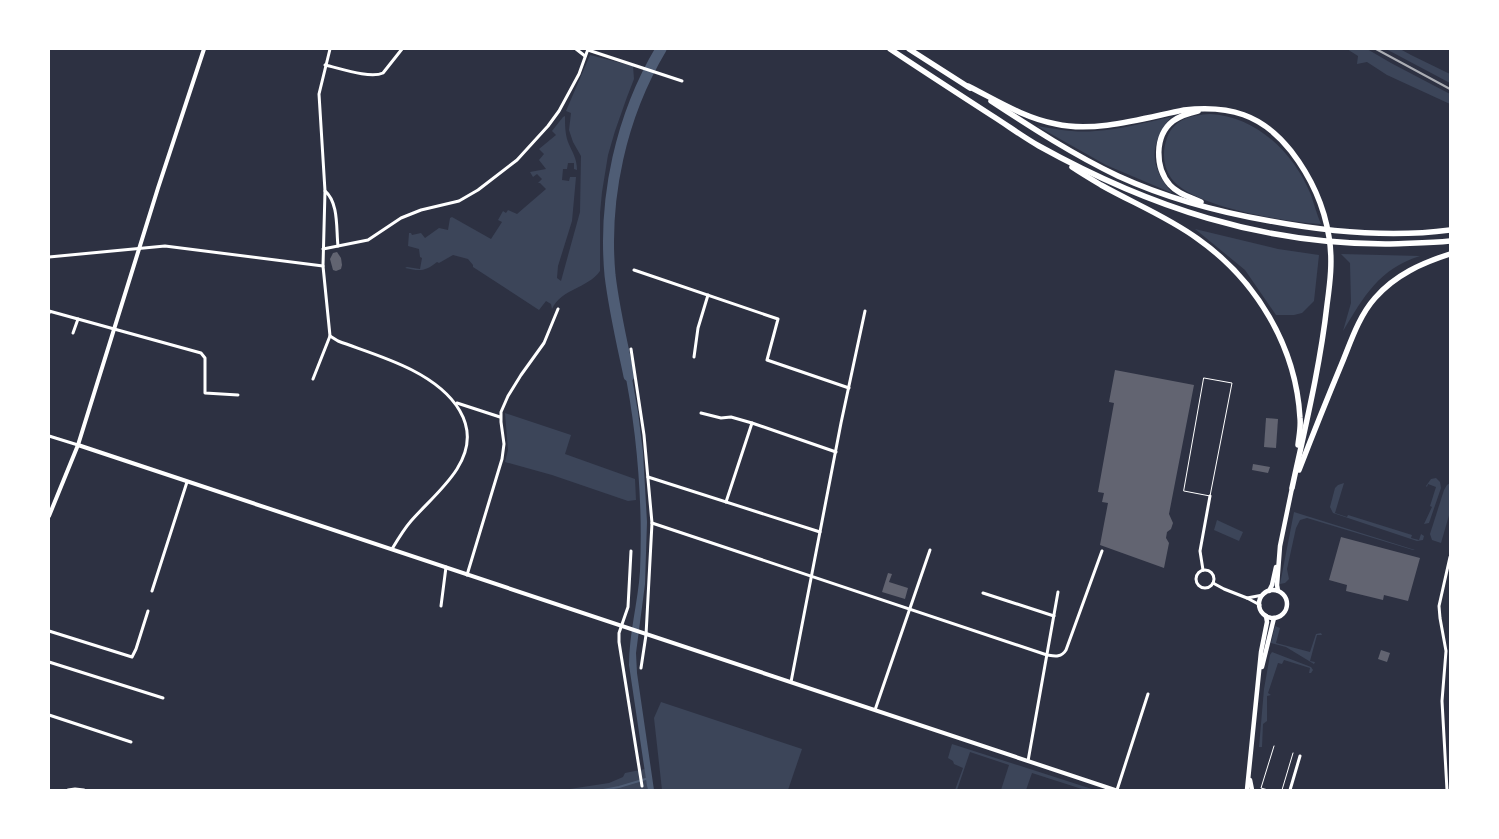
<svg xmlns="http://www.w3.org/2000/svg" width="1499" height="839" viewBox="0 0 1499 839" font-family="'IBM Plex Sans',sans-serif">
<style>
.green{fill:#3c4559}
.water{fill:#4f5d75}
.lines{fill:none;stroke-linecap:round;stroke-linejoin:round}
.stream{stroke:#4f5d75;stroke-width:2}
.river{stroke:#4f5d75;stroke-width:11}
.building{fill:#626471}
.service{stroke:#fff;stroke-width:1}
.minor{stroke:#fff;stroke-width:3}
.tertiary{stroke:#fff;stroke-width:4}
.secondary{stroke:#fff;stroke-width:4.5}
.motorway{stroke:#fff;stroke-width:5.5}
.rail{stroke:#abadb3;stroke-width:2}
</style>
<rect width="100%" height="100%" fill="#2d3142"/>
<!-- green -->
<g class="green">
<polygon points="1347,49 1367,49 1391,63 1450,94 1450,104 1387,75 1367,62 1357,64 1358,56"/>
<polygon points="1386,49 1400,49 1411,55 1450,74 1450,83"/>
<path d="M590 55 633 66 634 79 627 97 615 131 608 155 602 192 600 213V271C587 289 562 288 552 309L551 304 546 301 539 310 473 267V265L468 259 453 255 439 263 437 262C425 272 419 271 405 268L407 267 420 269 422 258 420 257 419 249 408 246 409 233H411L412 235 421 233 425 238 439 228 448 230 450 218 452 217 491 239 502 222 498 220 503 211 506 213 508 210 517 214 546 189 540 183H538L542 179 537 174 533 177 530 172 546 169 539 160 544 154 539 149 556 135 552 131 563 117 565 116C565 125 565 133 568 142 572 152 577 158 577 170L574 169V163H568L567 169H563L562 180 569 181 570 177H576L572 221 558 266 557 278 561 281 580 212 581 156 573 142 569 130 571 113 566 111Z"/>
<path d="M1210 114C1256 116 1294 153 1311 195 1314 204 1317 215 1321 224 1286 222 1191 207 1171 178 1163 166 1162 152 1167 138 1174 119 1191 115 1210 114Z"/>
<path d="M1171 117C1149 145 1149 165 1172 193L1106 165 1037 126C1056 129 1075 133 1095 131 1120 130 1146 122 1171 117Z"/>
<polygon points="1195,229 1278,249 1319,255 1314,301 1302,313 1294,315 1276,315 1245,270"/>
<path d="M1341 254 1420 256C1379 269 1364 296 1343 331L1351 303 1350 263Z"/>
<polygon points="505,413 571,435 565,454 635,479 636,500 628,501 552,475 505,462 508,450"/>
<polygon points="1436,478 1440,482 1441,488 1429,523 1424,524 1432,507 1430,506 1436,487 1428,484 1427,487 1426,486 1431,479"/>
<polygon points="1344,483 1335,513 1347,517 1348,515 1412,535 1411,538 1419,540 1421,534 1424,536 1423,540 1417,541 1333,513 1330,507 1335,488 1338,485"/>
<polygon points="1450,483 1450,512 1441,543 1432,540 1430,534 1444,490 1447,485"/>
<polygon points="1294,512 1415,550 1413,550 1307,518 1300,520 1296,528 1287,569 1289,579 1285,583 1280,584"/>
<polygon points="1217,520 1243,532 1239,541 1214,530"/>
<polygon points="1275,626 1280,628 1276,643 1310,652 1316,634 1321,633 1322,635 1317,635 1310,661 1315,662 1314,664 1286,647 1271,643"/>
<polygon points="1272,652 1311,667 1313,670 1311,673 1309,673 1310,668 1284,660 1282,664 1278,663 1268,693 1271,695 1267,696 1267,721 1263,724 1262,747 1259,747 1264,689 1270,655"/>
<polygon points="661,702 802,749 788,790 662,790 654,718"/>
<polygon points="952,744 1095,790 1085,790 1032,773 1026,790 1001,790 1009,765 970,752 957,790 955,790 963,768 954,764 953,761 948,758"/>
<polygon points="645,769 648,790 563,790 609,783 623,777 625,773"/>
</g>
<!-- water -->
<path class="water" d="M629 361 638 412 643 452 647 522 645 584 636 653 637 673 654 790H648L647 786 629 665C629 633 638 602 640 571 643 501 637 431 623 363Z"/>
<g class="lines">
<!-- stream -->
<polyline class="stream" points="603,790 619,787 649,778"/>
<!-- river -->
<path class="river" d="M629 376C622 343 614 309 610 275 603 198 621 116 661 49"/>
</g>
<!-- building -->
<g class="building">
<polygon points="337,252 341,258 342,265 341,269 336,271 333,270 330,259 333,253"/>
<polygon points="1115,370 1194,385 1169,514 1173,523 1171,529 1167,532 1166,538 1169,543 1164,568 1100,545 1108,503 1102,502 1104,493 1098,492 1114,403 1109,402"/>
<polygon points="1266,418 1278,419 1276,448 1264,447"/>
<polygon points="1253,464 1270,467 1268,473 1252,470"/>
<polygon points="1341,537 1420,558 1408,601 1384,595 1383,600 1346,591 1347,585 1329,580"/>
<polygon points="888,573 892,574 889,582 908,588 905,599 882,592"/>
<polygon points="1381,650 1390,653 1387,662 1378,659"/>
</g>
<g class="lines">
<!-- service -->
<g class="service">
<polygon points="1204,378 1232,383 1210,496 1184,491"/>
<polyline points="1268,790 1261,788 1274,746"/>
<polyline points="1282,790 1293,753"/>
</g>
<!-- minor -->
<g class="minor">
<polyline points="576,49 585,56"/>
<polyline points="588,50 682,81"/>
<path d="M325 65C339 68 370 79 383 73L402 49"/>
<path d="M325 191C339 203 336 229 338 246"/>
<polyline points="323,249 368,240 401,218 421,210 459,201 478,190 517,160 548,126 559,111 579,74 588,49"/>
<polyline points="49,257 165,246 323,266"/>
<polyline points="634,270 778,319 767,360 849,388"/>
<polyline points="49,313 49,311 201,353 205,358 205,393 238,395"/>
<polyline points="73,333 78,319"/>
<path d="M330 336 338 341C362 350 389 358 412 370 451 390 485 425 457 469 445 488 426 504 411 521 404 529 398 539 392 549"/>
<polyline points="631,349 644,435 652,523 646,635 641,668"/>
<polyline points="694,357 698,328 708,295"/>
<polyline points="313,379 330,336 323,266 325,191 319,94 330,49"/>
<polyline points="457,403 500,417"/>
<polyline points="701,413 721,418 731,417 752,423"/>
<polyline points="49,436 78,445"/>
<polyline points="648,477 820,532"/>
<polyline points="726,502 752,423 836,452"/>
<path d="M652 523 1047 655C1054 656 1061 658 1066 650L1102 551"/>
<polyline points="631,551 628,607 619,633 619,642 642,786"/>
<circle cx="1205" cy="579" r="9"/>
<polyline points="1203,570 1200,551 1210,496"/>
<polyline points="467,575 502,459 504,444 501,422 501,412 508,396 521,375 544,343 558,309"/>
<polyline points="1213,583 1224,589 1247,598 1260,605"/>
<polyline points="152,591 187,482"/>
<polyline points="983,593 1054,616"/>
<polyline points="1247,598 1263,595"/>
<polyline points="441,606 446,567"/>
<polyline points="49,631 132,657 136,649 148,611"/>
<polyline points="49,662 163,698"/>
<polyline points="791,682 841,423 865,311"/>
<polyline points="875,710 930,550"/>
<polyline points="49,715 131,742"/>
<polyline points="1028,761 1058,592"/>
<polyline points="68,790 75,789 84,790"/>
<polyline points="1117,790 1148,694"/>
<polyline points="1290,790 1300,756"/>
<polyline points="1447,790 1442,701 1446,651 1440,618 1439,606 1450,557"/>
</g>
<!-- tertiary -->
<g class="tertiary">
<polyline points="78,445 1115,790"/>
<polyline points="49,516 78,445 158,188 204,49"/>
</g>
<!-- secondary -->
<g class="secondary">
<circle cx="1273" cy="604" r="14"/>
<polyline points="1269,591 1272,585 1276,567"/>
<polyline points="1278,591 1277,585 1280,546 1292,488"/>
<polyline points="1262,667 1274,618"/>
<polyline points="1250,780 1252,790"/>
<polyline points="1247,790 1261,652 1267,622 1266,616"/>
</g>
<!-- motorway -->
<g class="motorway">
<path d="M890 49C923 71 957 93 991 115 1007 125 1023 137 1039 146 1149 207 1263 245 1390 244 1410 243 1430 243 1450 241"/>
<polyline points="909,49 970,88"/>
<path d="M968 86C996 100 1024 118 1056 124 1095 133 1144 118 1184 110 1229 105 1262 114 1291 151 1311 177 1324 205 1329 237 1333 260 1330 283 1327 305 1320 367 1305 428 1292 488"/>
<path d="M991 101C1032 128 1074 155 1118 176 1166 198 1218 212 1270 221 1329 232 1390 238 1450 230"/>
<path d="M1198 111C1189 113 1180 116 1173 121 1154 136 1155 168 1170 185 1178 194 1190 197 1201 202"/>
<path d="M1072 167C1081 173 1091 179 1101 185 1133 203 1168 217 1198 239 1256 280 1296 346 1300 418 1301 427 1299 436 1298 445"/>
<path d="M1299 470C1313 434 1327 399 1342 363 1351 341 1359 316 1375 298 1395 275 1422 263 1450 254"/>
</g>
<!-- rail -->
<polyline class="rail" points="1376,49 1450,89"/>
</g>
<!-- border -->
<rect width="1499" height="839" fill="none" stroke="#ffffff" stroke-width="100"/>
</svg>
